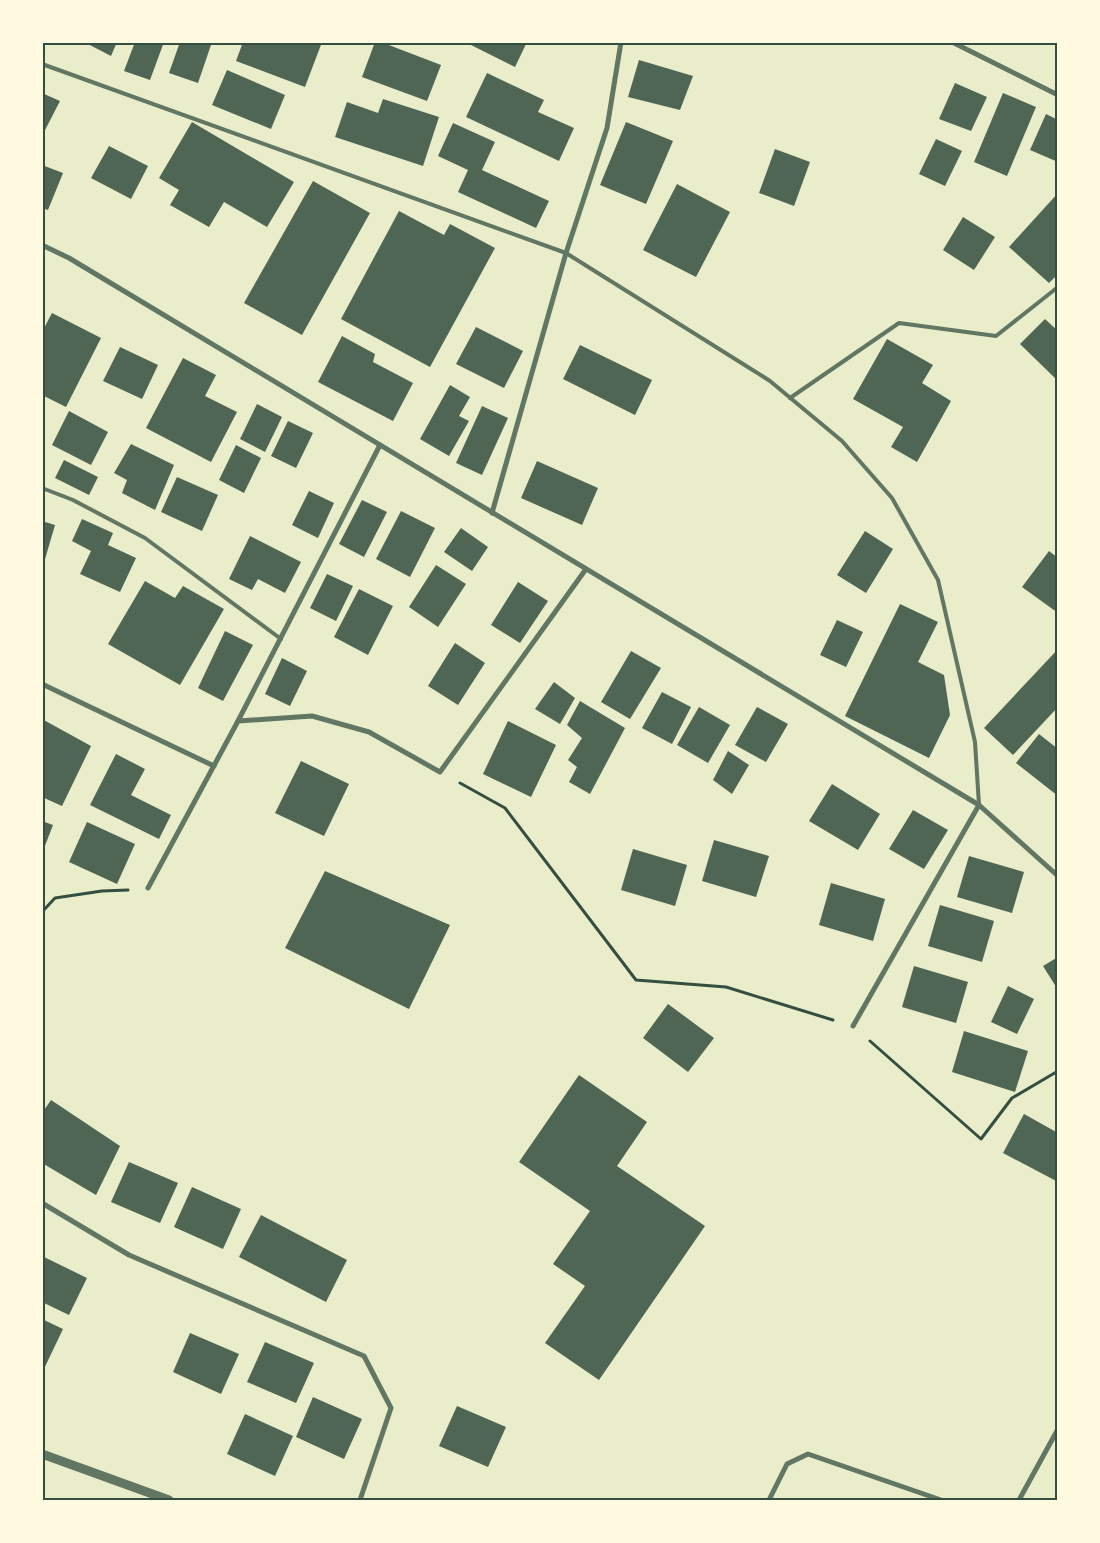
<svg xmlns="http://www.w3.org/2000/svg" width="1100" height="1543" viewBox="0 0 1100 1543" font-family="'Source Serif 4',serif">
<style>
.building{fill:#4f6655}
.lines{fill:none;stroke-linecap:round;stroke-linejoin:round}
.path{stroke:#344e41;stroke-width:3}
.service{stroke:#617663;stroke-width:4}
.minor{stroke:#617663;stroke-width:5}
.tertiary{stroke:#617663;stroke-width:9}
.neatline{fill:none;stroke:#344e41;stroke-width:2}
</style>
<rect width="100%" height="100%" fill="#e9edc9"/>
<!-- building -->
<g class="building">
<polygon points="84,42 117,42 111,56"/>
<polygon points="135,42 164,42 150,80 124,71"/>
<polygon points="180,42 212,42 198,83 169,73"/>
<polygon points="243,42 322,42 305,87 236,61"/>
<polygon points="375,42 381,42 441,65 427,101 362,77"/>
<polygon points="465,42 527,42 515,67"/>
<polygon points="639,60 693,76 680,110 628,97"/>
<polygon points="227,70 285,95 271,129 212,105"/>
<polygon points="487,73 544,100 538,112 574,128 559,161 466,117"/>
<polygon points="955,83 987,97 971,131 939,119"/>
<polygon points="42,93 60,101 42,136"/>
<polygon points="1003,93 1036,107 1007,176 974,162"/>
<polygon points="383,99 439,117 423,166 335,137 347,102 378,113"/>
<polygon points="1046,114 1058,120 1058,162 1030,150"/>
<polygon points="192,122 294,182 267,227 224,202 209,227 170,205 179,190 159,178"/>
<polygon points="626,122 673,141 646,204 600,185"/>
<polygon points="453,123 495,142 482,170 549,201 536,228 458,192 468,170 438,156"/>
<polygon points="936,139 962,151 945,186 919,174"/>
<polygon points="109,146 148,166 131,199 91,178"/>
<polygon points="775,149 810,162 794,206 759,193"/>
<polygon points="42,165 63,173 48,210 42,208"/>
<polygon points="313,181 370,213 302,335 244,303"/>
<polygon points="677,184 730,212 696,277 643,250"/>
<polygon points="1058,193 1058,274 1049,283 1009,247"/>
<polygon points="399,211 444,235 450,224 495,248 430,367 341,319"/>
<polygon points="963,217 995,237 974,270 943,250"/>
<polygon points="52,313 101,338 66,407 42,395 42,332"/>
<polygon points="1045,319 1058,331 1058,381 1020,344"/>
<polygon points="476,327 523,351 504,388 456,364"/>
<polygon points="342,336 375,354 373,362 413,383 393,421 318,382"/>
<polygon points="887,339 933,365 922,383 951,401 917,462 891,447 903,427 853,399"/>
<polygon points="580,345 652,380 635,415 563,379"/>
<polygon points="120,347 158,365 142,399 103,381"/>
<polygon points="183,358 216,375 205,396 237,412 211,462 146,428"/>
<polygon points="450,385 470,397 459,416 469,421 449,456 420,439"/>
<polygon points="257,404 282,417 265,452 240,439"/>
<polygon points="482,406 508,418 482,475 456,463"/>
<polygon points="69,411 108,432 91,465 52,445"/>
<polygon points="288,421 313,433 296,468 271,456"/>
<polygon points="131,444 174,465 155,510 122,493 127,480 114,473"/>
<polygon points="236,445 261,458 244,493 219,480"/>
<polygon points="64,460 98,477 89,495 55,478"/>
<polygon points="537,461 598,488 582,525 521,498"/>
<polygon points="177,477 218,495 202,531 161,512"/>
<polygon points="309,491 334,503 318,538 292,525"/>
<polygon points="362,500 387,512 364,557 339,544"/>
<polygon points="401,511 435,528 410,577 376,559"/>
<polygon points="82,519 113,533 108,545 136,558 120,592 80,574 91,551 72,541"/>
<polygon points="42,521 55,525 43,566 42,566"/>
<polygon points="461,528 488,547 472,571 444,552"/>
<polygon points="865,531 893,549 866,593 837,575"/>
<polygon points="250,536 301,562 285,593 258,579 252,590 229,579"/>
<polygon points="1049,551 1058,558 1058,613 1022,587"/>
<polygon points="436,565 466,584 438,627 409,607"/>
<polygon points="327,574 353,586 336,621 310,608"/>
<polygon points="145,581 175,598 183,586 224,609 180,685 108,644"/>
<polygon points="518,582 548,601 520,643 491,625"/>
<polygon points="359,589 393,606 368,655 334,637"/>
<polygon points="900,604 938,622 918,662 944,675 950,715 929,758 845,716"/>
<polygon points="837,620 863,632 846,667 820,655"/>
<polygon points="225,631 253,645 223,701 198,688"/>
<polygon points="455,643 485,663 458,705 428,686"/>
<polygon points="1058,649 1058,707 1013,755 984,728"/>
<polygon points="631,651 661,668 630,719 601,702"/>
<polygon points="282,658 307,671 290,706 265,694"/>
<polygon points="554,682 575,698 560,724 535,709"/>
<polygon points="662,692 691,707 672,744 642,728"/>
<polygon points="580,701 625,728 590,794 569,782 577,767 568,760 582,738 567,725"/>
<polygon points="699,707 730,725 708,763 677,745"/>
<polygon points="757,707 788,724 766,762 735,745"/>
<polygon points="42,719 91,746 62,806 42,797"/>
<polygon points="508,721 556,745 531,797 483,774"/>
<polygon points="1039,734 1058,749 1058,796 1016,763"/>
<polygon points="728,751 749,765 732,794 713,780"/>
<polygon points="116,754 145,769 131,795 171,815 159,839 90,805"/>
<polygon points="301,761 349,784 324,836 275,813"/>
<polygon points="832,784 880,814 858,850 809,821"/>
<polygon points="913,810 948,830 924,869 889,849"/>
<polygon points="42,821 53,825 43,851 42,851"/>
<polygon points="87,822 135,844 117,884 69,862"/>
<polygon points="714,840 769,856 756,897 702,881"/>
<polygon points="633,849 687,865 675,906 621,890"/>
<polygon points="969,856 1024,872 1012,913 957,897"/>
<polygon points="325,871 450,925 409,1009 285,948"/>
<polygon points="831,883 885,899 873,941 819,925"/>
<polygon points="940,905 994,921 982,962 928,946"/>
<polygon points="1058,957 1058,990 1043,966"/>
<polygon points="914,966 968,982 956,1023 902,1007"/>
<polygon points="1008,986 1034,999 1017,1034 991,1022"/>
<polygon points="668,1004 714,1038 688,1072 643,1038"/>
<polygon points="964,1031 1028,1051 1015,1092 952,1072"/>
<polygon points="579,1075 647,1122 617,1166 705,1226 599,1380 545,1343 585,1286 553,1264 590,1211 519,1162"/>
<polygon points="51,1100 120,1146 96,1195 42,1163 42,1113"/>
<polygon points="1024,1114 1058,1133 1058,1182 1003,1153"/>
<polygon points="129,1162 178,1183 160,1223 111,1202"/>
<polygon points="192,1187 241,1209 223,1249 174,1227"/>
<polygon points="261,1215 347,1260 326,1302 239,1257"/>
<polygon points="42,1256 87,1278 69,1315 42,1302"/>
<polygon points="42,1319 63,1329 42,1373"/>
<polygon points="190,1333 239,1354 221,1394 173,1372"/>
<polygon points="265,1342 314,1363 296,1403 247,1382"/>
<polygon points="313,1397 362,1419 344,1459 296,1437"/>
<polygon points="457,1406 506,1427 488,1467 439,1446"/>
<polygon points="245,1414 293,1436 275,1476 227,1454"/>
</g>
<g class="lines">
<!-- path -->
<g class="path">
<polyline points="460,783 505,808 636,980 726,987 833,1020"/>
<polyline points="42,912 55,898 102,891 128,890"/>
<polyline points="870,1041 981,1139 1012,1098 1058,1071"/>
</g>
<!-- service -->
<g class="service">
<polyline points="42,64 566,253 770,381 842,441 892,498 938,580 975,742 979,805"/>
<polyline points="790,398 899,323 996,336 1058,287"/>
<polyline points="42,488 73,500 145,538 281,639"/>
</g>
<!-- minor -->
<g class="minor">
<polyline points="952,42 1058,95"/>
<polyline points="42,245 69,258 979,805 1058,876"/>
<polyline points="492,513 566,253 607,128 621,42"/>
<polyline points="42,684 214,766"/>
<polyline points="238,721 380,445"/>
<polyline points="148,888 238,721 312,716 369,732 440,772 586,569"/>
<polyline points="853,1026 979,805"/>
<polyline points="42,1203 129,1255 364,1356 391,1408 360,1500"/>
<polyline points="769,1500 787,1464 808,1454 941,1500"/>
<polyline points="1019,1500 1058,1429"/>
</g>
<!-- tertiary -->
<polyline class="tertiary" points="42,1454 169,1500"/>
</g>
<!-- border -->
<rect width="1100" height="1543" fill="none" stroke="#fefae0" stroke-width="88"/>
<rect x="44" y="44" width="1012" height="1455" class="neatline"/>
</svg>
